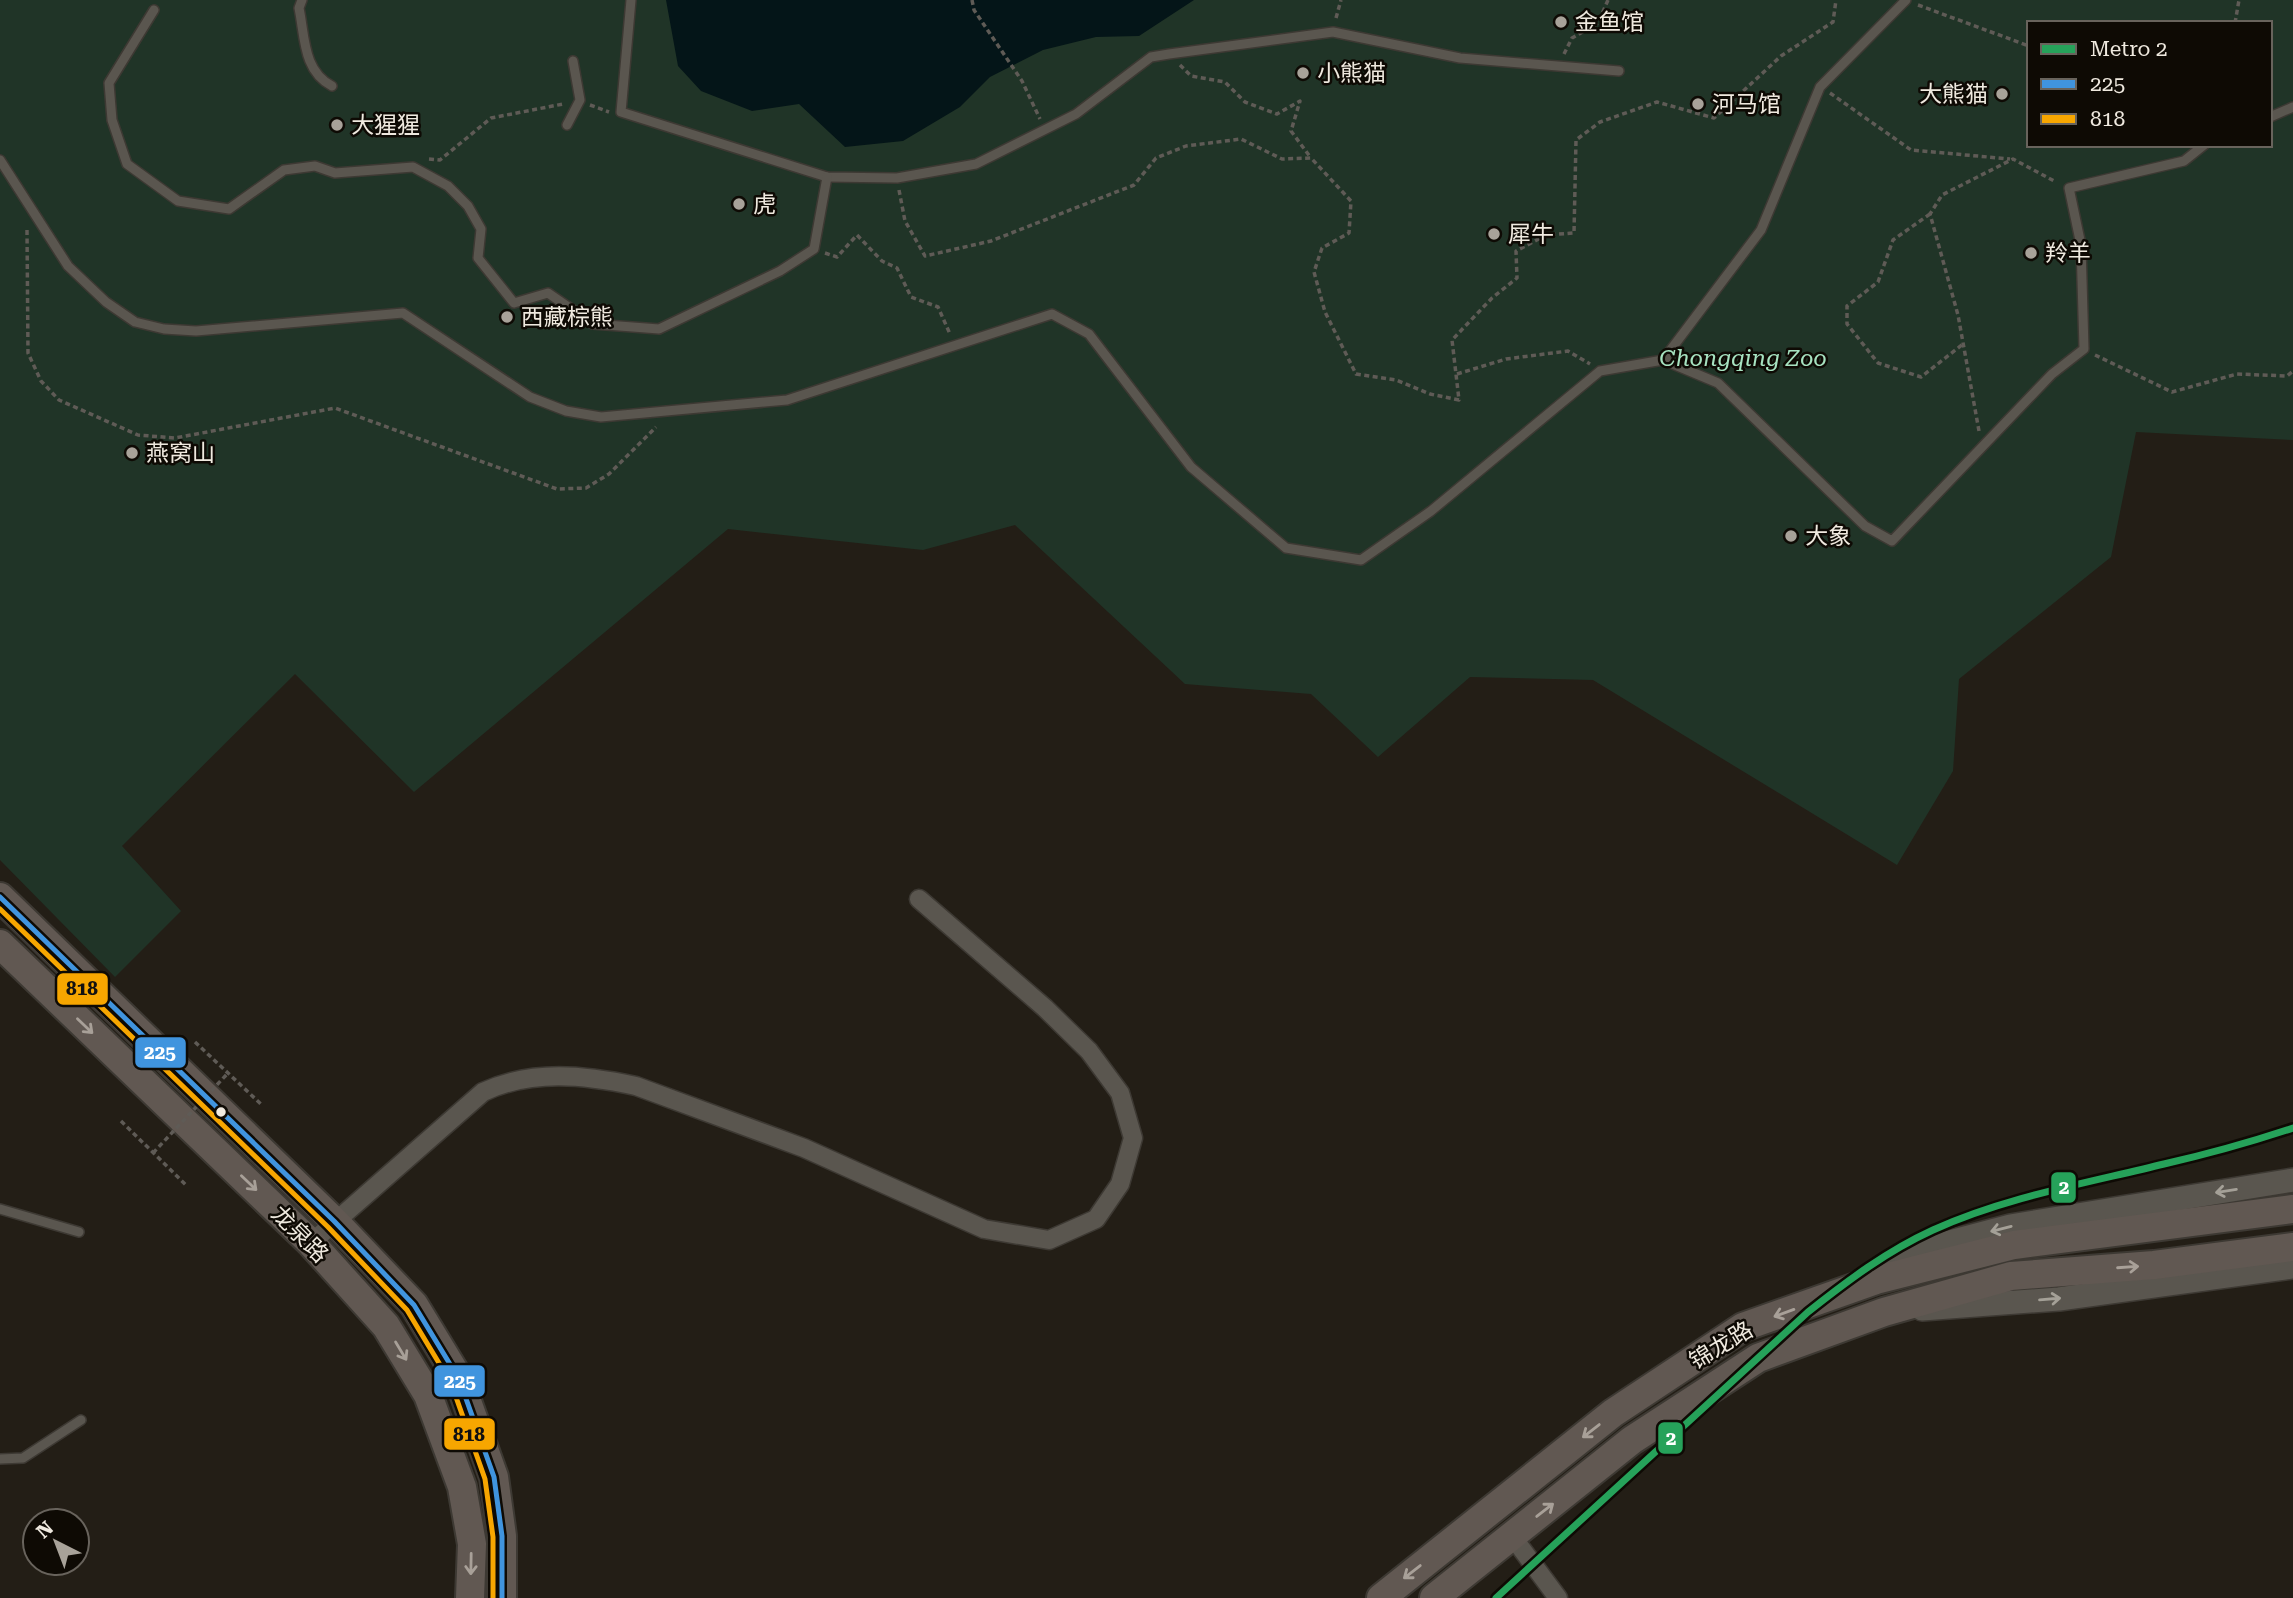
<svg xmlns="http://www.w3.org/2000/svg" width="2293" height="1598" viewBox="0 0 2293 1598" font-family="'Roboto Serif','Noto Sans SC',serif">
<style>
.green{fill:#203427;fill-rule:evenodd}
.water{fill:#041518}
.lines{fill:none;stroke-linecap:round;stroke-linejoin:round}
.service-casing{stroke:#3d3933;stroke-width:12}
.minor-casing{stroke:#3d3933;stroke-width:21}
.tertiary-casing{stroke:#3d3933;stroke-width:26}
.primary-casing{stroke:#3d3933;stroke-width:32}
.path{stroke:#5f5b56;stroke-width:3.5;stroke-dasharray:5 3.5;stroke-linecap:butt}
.service{stroke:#5a564f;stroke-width:9}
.minor{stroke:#5a564f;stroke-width:18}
.tertiary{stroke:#5a564f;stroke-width:23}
.primary{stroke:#615852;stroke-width:28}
.path-bridge{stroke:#5f5b56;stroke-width:3.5;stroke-dasharray:5 3.5;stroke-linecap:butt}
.bus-1-casing{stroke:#0e0a04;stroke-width:10}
.bus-2-casing{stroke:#0e0a04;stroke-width:10}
.bus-1{stroke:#4094de;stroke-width:5}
.bus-2{stroke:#f7a600;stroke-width:5}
.metro-1-casing{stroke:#0e0a04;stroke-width:12}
.metro-1{stroke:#26a25a;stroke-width:7}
.oneway{stroke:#a8a098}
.oneway2{stroke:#a4a097}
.poi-dot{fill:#a8a299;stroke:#0e0a04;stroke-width:2.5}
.bus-dot{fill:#efe9df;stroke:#0e0a04;stroke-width:2.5}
.labels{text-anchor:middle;stroke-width:5;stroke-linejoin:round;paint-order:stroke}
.poi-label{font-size:23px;fill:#efe9df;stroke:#0e0a04;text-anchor:start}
.park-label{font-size:23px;font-style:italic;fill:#a7e3c1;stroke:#0e0a04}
.street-label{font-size:23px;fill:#efe9df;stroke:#0e0a04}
.line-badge{stroke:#0e0a04;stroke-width:2.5}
.badge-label{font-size:19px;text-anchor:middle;font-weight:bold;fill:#fff}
.pale-badge-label{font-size:19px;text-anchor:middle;font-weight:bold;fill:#111}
</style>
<rect width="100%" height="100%" fill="#231e16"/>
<!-- green -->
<path class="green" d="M0 0H2293V440L2136 432 2111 557 1959 679 1953 771 1897 865 1593 680 1470 677 1378 757 1311 694 1185 684 1015 525 923 550 728 529 414 792 295 674 122 846 181 911 115 977 0 860ZM2029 23H2270V145H2029Z"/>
<!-- water -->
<polygon class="water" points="666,0 1194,0 1139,36 1096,37 1043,50 990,77 960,107 903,141 845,147 799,104 752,111 701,91 678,66"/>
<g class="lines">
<!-- service casing -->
<g class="service-casing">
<g id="service">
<path d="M302 0 299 8C305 37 303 71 332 86"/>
<polyline points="631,0 621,112 827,177 897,178 976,164 1076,114 1151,57 1169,54 1333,32 1460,58 1619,71"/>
<polyline points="154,10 109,83 112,120 127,164 178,201 229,209 284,170 315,166 335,173 413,167 448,186 468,206 481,229 478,258 514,303 548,293 593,324 659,329 780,271 814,249 827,177"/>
<polyline points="2270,117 2293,107"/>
<polyline points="567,125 580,100 573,61"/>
<polyline points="0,160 68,266 106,302 135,322 164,329 196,331 403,313 530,397 566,411 601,417 787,400 1052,314 1089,334 1191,467 1286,548 1361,560 1431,511 1600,371 1663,360 1718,383 1865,526 1892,541 2052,374 2084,349 2081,245 2069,188 2184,161 2204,145"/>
<polyline points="1663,360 1761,230 1820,87 1906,0"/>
<polyline points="0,1209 79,1232"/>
<polyline points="0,1459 23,1458 81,1420"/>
</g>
</g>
<!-- minor casing -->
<g class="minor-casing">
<g id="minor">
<path d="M311 1243 483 1092C532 1069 585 1075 636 1086L804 1148 984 1229 1049 1240 1096 1219 1120 1184 1133 1138 1120 1093 1089 1051 1045 1008 919 899"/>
<polyline points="1512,1536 1558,1598"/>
</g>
</g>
<!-- tertiary casing -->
<g class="tertiary-casing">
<g id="tertiary">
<polyline points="1895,1268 1934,1246 2010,1226 2293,1180"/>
<polyline points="1922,1309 2059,1299 2293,1267"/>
</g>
</g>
<!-- primary casing -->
<g class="primary-casing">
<g id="primary">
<polyline points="0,897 334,1221 414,1305 459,1379 494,1477 502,1536 502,1598"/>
<polyline points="0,944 311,1243 386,1326 428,1395 462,1487 472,1544 470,1598"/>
<polyline points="1381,1598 1613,1413 1743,1327 1876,1280 2014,1245 2293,1209"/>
<polyline points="1434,1598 1632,1440 1758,1358 1884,1312 2011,1276 2154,1265 2293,1247"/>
</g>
</g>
<!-- path -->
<g class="path">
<polyline points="972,0 974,10 1022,81 1040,119"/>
<polyline points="1918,5 2029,46"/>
<polyline points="1336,18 1341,0"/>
<polyline points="2235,23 2239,0"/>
<polyline points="1564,54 1572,38 1598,23 1608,0"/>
<polyline points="1180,65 1191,76 1225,82 1245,102 1277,114 1300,101 1291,131 1311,158"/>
<polyline points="1830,93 1911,150 2010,159"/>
<polyline points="590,105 609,112"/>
<polyline points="429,159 440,160 491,118 563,104"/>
<polyline points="899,190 905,221 925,256 991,241 1134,185 1156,158 1186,146 1241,139 1282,159 1311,158 1351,201 1349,233 1322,248 1314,272 1325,312 1356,374 1396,380 1430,394 1459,400 1452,340 1492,298 1517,278 1516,251 1546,235 1574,233 1576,140 1600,122 1657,102 1714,118 1781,56 1833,22 1836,0"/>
<polyline points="1930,214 1893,240 1878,282 1847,306 1847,324 1878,363 1921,377 1963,344"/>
<polyline points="27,230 28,353 41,381 59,400 138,435 175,438 335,408 557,489 586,488 609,474 656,427"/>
<polyline points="825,253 837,257 857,235 882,261 897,268 911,297 938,307 950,334"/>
<polyline points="2095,355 2172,392 2237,374 2287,376 2293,371"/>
<polyline points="1457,374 1506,359 1568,351 1590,364"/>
<polyline points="1979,431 1958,315 1930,214 1942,195 2013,159 2056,182"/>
<polyline points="195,1042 263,1106"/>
<polyline points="121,1121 186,1185"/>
</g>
<!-- service -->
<use href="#service" class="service"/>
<!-- minor -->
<use href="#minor" class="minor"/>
<!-- tertiary -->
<use href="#tertiary" class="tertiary"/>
<!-- primary -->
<use href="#primary" class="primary"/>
<!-- path-bridge -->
<polyline class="path-bridge" points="153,1153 228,1073"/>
<!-- bus-1 casing -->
<g class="bus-1-casing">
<polyline id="bus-1" points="0,897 334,1221 414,1305 459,1379 494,1477 502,1536 502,1598"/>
</g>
<!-- bus-2 casing -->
<g class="bus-2-casing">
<polyline id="bus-2" points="0,909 328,1227 407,1310 451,1383 485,1479 493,1537 493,1598"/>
</g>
<!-- bus-1 -->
<use href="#bus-1" class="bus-1"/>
<!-- bus-2 -->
<use href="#bus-2" class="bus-2"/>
<!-- metro-1 casing -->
<g class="metro-1-casing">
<path id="metro-1" d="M1496 1598 1808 1312C1847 1281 1887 1251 1933 1230 2006 1197 2087 1183 2164 1164 2208 1154 2251 1142 2293 1128"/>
</g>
<!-- metro-1 -->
<use href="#metro-1" class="metro-1"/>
</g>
<!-- one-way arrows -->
<defs><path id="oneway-shaft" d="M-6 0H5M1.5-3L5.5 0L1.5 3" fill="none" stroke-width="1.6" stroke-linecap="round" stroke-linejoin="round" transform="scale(1.75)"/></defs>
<g class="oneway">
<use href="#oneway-shaft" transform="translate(85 1026) rotate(44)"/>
<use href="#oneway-shaft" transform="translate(249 1183) rotate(44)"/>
<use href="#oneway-shaft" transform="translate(2128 1267) rotate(-4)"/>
<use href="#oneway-shaft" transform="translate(1784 1313) rotate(160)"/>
<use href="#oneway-shaft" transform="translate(401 1351) rotate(59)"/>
<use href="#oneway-shaft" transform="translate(1591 1431) rotate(142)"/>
<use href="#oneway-shaft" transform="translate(1545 1510) rotate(-38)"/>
<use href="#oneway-shaft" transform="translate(471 1564) rotate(91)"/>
<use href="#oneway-shaft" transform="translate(1412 1572) rotate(142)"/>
</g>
<g class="oneway2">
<use href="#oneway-shaft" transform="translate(2226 1191) rotate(171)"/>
<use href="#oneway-shaft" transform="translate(2001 1229) rotate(166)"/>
<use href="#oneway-shaft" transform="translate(2050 1299) rotate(-5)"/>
</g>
<!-- markers -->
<g class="poi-dot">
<circle cx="1561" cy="22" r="7"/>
<circle cx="1303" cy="73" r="7"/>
<circle cx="2002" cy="94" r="7"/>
<circle cx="1698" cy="104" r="7"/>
<circle cx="337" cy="125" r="7"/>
<circle cx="739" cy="204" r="7"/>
<circle cx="1494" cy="234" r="7"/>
<circle cx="2031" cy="253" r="7"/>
<circle cx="507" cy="317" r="7"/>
<circle cx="132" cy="453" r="7"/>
<circle cx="1791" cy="536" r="7"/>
</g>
<circle class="bus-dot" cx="221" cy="1112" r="6"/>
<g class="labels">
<!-- poi labels -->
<g class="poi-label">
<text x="1575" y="30">金鱼馆</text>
<text x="1317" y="81">小熊猫</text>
<text x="1988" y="102" text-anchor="end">大熊猫</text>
<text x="1712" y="112">河马馆</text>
<text x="351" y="133">大猩猩</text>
<text x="753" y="212">虎</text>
<text x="1508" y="242">犀牛</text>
<text x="2045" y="261">羚羊</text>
<text x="521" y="325">西藏棕熊</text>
<text x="146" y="461">燕窝山</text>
<text x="1805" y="544">大象</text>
</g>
<!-- park labels -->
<g class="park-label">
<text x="1743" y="366">Chongqing Zoo</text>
</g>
<!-- street labels -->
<g class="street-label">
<text transform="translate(300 1234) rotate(45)" y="8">龙泉路</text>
<text transform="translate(1721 1345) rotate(-31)" y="8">锦龙路</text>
</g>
</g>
<g class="line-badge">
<rect x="56" y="972" width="53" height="34" rx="7" fill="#f7a600"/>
<rect x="134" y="1036" width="53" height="33" rx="7" fill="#4094de"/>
<rect x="2050" y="1171" width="27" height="33" rx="7" fill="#26a25a"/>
<rect x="433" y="1364" width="53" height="34" rx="7" fill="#4094de"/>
<rect x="443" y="1417" width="53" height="34" rx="7" fill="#f7a600"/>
<rect x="1657" y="1421" width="27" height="34" rx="7" fill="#26a25a"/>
</g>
<g class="badge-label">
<text x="160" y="1059">225</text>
<text x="2064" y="1194">2</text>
<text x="460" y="1388">225</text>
<text x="1671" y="1445">2</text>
</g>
<g class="pale-badge-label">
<text x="82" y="995">818</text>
<text x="469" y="1441">818</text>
</g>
<!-- legend -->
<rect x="2027" y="21" width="245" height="126" fill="#0e0a04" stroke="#68635c" stroke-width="2"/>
<rect x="2041" y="44" width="35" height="10" fill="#26a25a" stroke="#68635c" stroke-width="2"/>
<text x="2090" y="56" font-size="21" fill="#efe9df">Metro 2</text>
<rect x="2041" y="79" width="35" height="10" fill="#4094de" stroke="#68635c" stroke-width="2"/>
<text x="2090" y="91" font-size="21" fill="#efe9df">225</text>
<rect x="2041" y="114" width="35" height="10" fill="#f7a600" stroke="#68635c" stroke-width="2"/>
<text x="2090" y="126" font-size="21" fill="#efe9df">818</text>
<!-- north arrow -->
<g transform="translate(56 1542) rotate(318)"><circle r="33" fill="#0e0a04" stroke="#68635c" stroke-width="2"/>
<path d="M0-5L12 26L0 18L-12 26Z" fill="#a8a299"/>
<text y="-10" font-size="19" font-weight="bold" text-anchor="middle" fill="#efe9df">N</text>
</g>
</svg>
